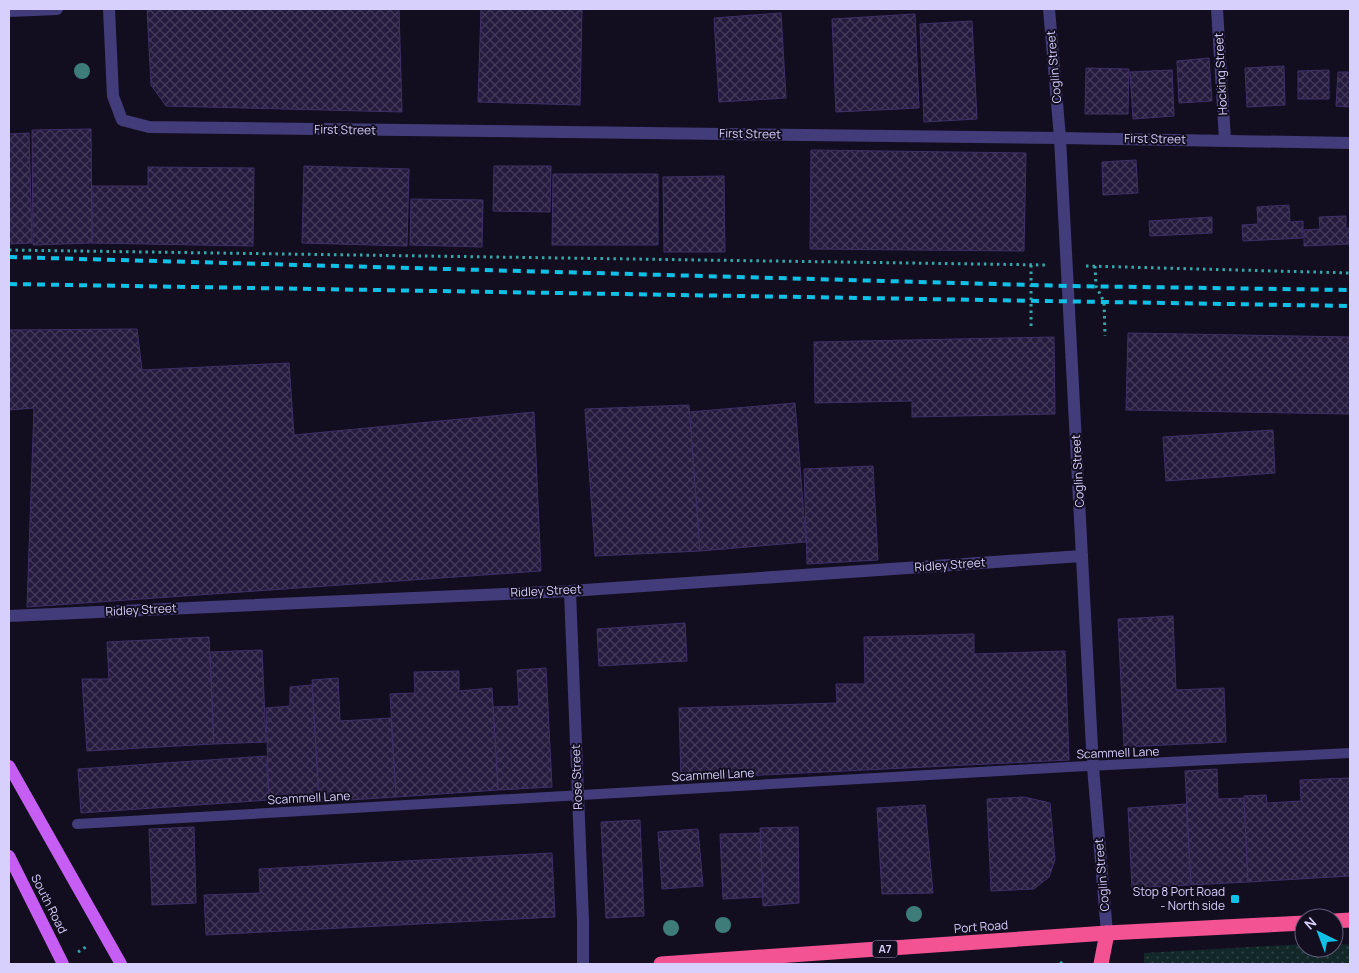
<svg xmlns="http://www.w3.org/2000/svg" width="1359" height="973" viewBox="0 0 1359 973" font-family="Manrope,sans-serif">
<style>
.grass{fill:url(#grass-dots)}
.building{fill:url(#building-cross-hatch);stroke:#3f2f69}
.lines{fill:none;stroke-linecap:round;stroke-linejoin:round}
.path{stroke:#36a7a9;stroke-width:3;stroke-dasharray:2.5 4;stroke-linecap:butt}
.lane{stroke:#433c7a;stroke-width:10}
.street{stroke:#433c7a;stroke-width:12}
.primary{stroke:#c75ef4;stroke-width:12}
.highway{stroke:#f35293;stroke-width:15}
.rail{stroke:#10c1e7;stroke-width:4;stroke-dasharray:8 6;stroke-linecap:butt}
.tree{fill:#3d7c79}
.poi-dot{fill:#10c1e7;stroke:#120e1f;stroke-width:2}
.labels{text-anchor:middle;stroke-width:4;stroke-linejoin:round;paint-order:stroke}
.shield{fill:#120e1f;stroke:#9c95ba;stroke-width:1}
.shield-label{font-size:11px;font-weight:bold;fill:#d7cffc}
.street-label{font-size:12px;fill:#d7cffc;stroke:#120e1f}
.poi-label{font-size:12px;fill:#d7cffc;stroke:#120e1f;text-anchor:end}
</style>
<defs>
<pattern id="grass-dots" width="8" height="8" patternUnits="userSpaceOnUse" patternTransform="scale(1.25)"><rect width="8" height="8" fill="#112728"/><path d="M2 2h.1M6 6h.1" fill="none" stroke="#334548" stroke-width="1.8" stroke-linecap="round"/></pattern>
<pattern id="building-cross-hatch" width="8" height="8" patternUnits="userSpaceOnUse" patternTransform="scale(1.25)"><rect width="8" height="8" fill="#251b3e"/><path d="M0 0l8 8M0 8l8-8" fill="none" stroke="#443b5b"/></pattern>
</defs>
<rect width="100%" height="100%" fill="#120e1f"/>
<!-- grass -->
<polygon class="grass" points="1334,943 1350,945 1350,964 1144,964 1144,953 1304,944 1304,948 1334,948"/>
<!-- building -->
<g class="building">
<polygon points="147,9 399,9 402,112 166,106 151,85"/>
<polygon points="481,9 582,9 580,105 478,102"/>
<polygon points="781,13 786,98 719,102 714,18"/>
<polygon points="915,14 919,108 836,112 832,19"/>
<polygon points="972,21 977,119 924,122 920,24"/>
<polygon points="1209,58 1212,101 1179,103 1177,61"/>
<polygon points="1284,66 1285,105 1247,107 1245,68"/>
<polygon points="1086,68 1129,69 1128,114 1085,114"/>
<polygon points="1172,70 1174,116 1133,119 1130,72"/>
<polygon points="1329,70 1329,99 1298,99 1298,71"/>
<polygon points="1338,72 1350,72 1350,107 1336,106"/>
<polygon points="91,129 92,243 33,245 32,130"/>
<polygon points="29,133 32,243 9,244 9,134"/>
<polygon points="811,150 1026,153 1024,251 810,249"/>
<polygon points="1136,160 1138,193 1103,195 1102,162"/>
<polygon points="304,166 409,169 407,246 302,243"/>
<polygon points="494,166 551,166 550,212 493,211"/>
<polygon points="148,167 254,168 253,246 92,243 92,186 148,186"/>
<polygon points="553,174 658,174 658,245 552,245"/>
<polygon points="724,176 725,252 664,252 663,177"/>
<polygon points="411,199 483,200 482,247 410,245"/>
<polygon points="1289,205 1290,222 1303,221 1303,238 1243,241 1242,225 1258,224 1257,207"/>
<polygon points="1346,216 1346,228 1350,228 1350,244 1304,246 1304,230 1320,229 1319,217"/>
<polygon points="1212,217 1212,233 1150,236 1149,221"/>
<polygon points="137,329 142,370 289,363 294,435 534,412 541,571 27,607 34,408 9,410 9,330"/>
<polygon points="1128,333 1350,337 1350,414 1126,410"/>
<polygon points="1054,337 1055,414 912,417 912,401 815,403 814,342"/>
<polygon points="795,403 806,542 700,551 689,412"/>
<polygon points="689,405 700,551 595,556 585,409"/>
<polygon points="1273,430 1275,473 1166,481 1163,437"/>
<polygon points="873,466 878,560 807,564 804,469"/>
<polygon points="1173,616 1176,690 1224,688 1226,742 1124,747 1118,619"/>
<polygon points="685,623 687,661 599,666 597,629"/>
<polygon points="974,634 974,654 1065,651 1069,760 681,779 679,708 837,703 836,684 865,684 864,637"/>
<polygon points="209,637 214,744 87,751 82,679 109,679 107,642"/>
<polygon points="262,650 266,742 214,744 210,652"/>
<polygon points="546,668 552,787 498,790 493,707 519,706 517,670"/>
<polygon points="459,671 459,691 492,688 498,790 396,797 390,694 415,693 414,672"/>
<polygon points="338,678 340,721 391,718 396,797 319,802 312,680"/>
<polygon points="312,685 319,802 269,805 266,708 290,706 290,687"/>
<polygon points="266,756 269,800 81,813 78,769"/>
<polygon points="1217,769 1218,799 1244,798 1248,882 1191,885 1185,771"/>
<polygon points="1350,778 1350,876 1248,882 1244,796 1266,795 1267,803 1301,801 1300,780"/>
<polygon points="1024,797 1050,803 1055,860 1049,877 1034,889 991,891 987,799"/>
<polygon points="1186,804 1191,885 1132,888 1128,808"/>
<polygon points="925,805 933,893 882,894 877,808"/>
<polygon points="640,820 644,916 606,918 601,822"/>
<polygon points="194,827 196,903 152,905 149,829"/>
<polygon points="798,827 799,903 763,906 760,828"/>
<polygon points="698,829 703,886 662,889 658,832"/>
<polygon points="760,833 763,897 723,899 720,834"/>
<polygon points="552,853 555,917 206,935 204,895 260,893 259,869"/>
</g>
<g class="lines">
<!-- path -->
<g class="path">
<polyline points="9,250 1047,265"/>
<polyline points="1031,265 1031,330"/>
<polyline points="1086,266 1350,273"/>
<polyline points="1095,266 1096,286 1104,302 1105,336"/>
<polyline points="78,952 89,945"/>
<polyline points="1060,962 1063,964"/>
</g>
<!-- lane -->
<polyline class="lane" points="77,824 1068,767 1350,753"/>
<!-- street -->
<g class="street">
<polyline points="109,9 113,96 122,120 149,127 1060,138 1350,143"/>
<polyline points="1049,9 1060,138 1093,767 1107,933"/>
<polyline points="1217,9 1225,140"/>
<polyline points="9,11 57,9"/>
<polyline points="570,591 583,921 583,964"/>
<polyline points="9,616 570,591 1082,556"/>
</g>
<!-- primary -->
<g class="primary">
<polyline points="9,766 121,964"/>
<polyline points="9,856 63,964"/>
</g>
<!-- highway -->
<g class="highway">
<polyline points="1334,921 1350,920"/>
<polyline points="661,964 1107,933 1304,923"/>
<polyline points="1101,964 1107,933"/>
</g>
<!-- rail -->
<g class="rail">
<polyline points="9,257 1068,286 1350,290"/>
<polyline points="9,284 1350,306"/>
</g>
</g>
<!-- trees -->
<g class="tree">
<circle cx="82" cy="71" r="8"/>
<circle cx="914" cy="914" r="8"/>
<circle cx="723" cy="925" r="8"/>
<circle cx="671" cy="928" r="8"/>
</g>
<!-- markers -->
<rect class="poi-dot" x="1230" y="894" width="10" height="10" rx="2.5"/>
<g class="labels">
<!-- shield labels -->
<rect class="shield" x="872.5" y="940.5" width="25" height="17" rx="4"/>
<g class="shield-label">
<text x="885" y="953">A7</text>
</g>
<!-- street labels -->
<g class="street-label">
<text transform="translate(1054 67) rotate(-95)" y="4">Coglin Street</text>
<text transform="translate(1221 74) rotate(-93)" y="4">Hocking Street</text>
<text transform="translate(345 130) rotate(1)" y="4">First Street</text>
<text transform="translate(750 134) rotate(1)" y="4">First Street</text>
<text transform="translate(1155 139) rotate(1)" y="4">First Street</text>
<text transform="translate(1078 471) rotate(-93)" y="4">Coglin Street</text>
<text transform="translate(950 565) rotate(-4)" y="4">Ridley Street</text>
<text transform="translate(546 591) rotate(-3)" y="4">Ridley Street</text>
<text transform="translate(141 610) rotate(-3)" y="4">Ridley Street</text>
<text transform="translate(1118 753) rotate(-2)" y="4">Scammell Lane</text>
<text transform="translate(713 775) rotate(-3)" y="4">Scammell Lane</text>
<text transform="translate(577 777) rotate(-92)" y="4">Rose Street</text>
<text transform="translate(309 798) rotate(-3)" y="4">Scammell Lane</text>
<text transform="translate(1102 875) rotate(-95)" y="4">Coglin Street</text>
<text transform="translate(49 904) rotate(63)" y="4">South Road</text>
<text transform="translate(981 927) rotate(-4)" y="4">Port Road</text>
</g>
<!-- poi labels -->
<g class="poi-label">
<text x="1225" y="896">Stop 8 Port Road<tspan x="1225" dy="14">- North side</tspan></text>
</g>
</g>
<!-- border -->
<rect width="1359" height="973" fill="none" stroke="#d7cffc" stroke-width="20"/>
<!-- north arrow -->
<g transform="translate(1319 933) rotate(318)"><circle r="24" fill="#120e1f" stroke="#615b77"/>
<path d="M0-4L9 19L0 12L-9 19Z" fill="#10c1e7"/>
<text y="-8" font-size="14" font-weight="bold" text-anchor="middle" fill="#d7cffc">N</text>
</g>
</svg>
